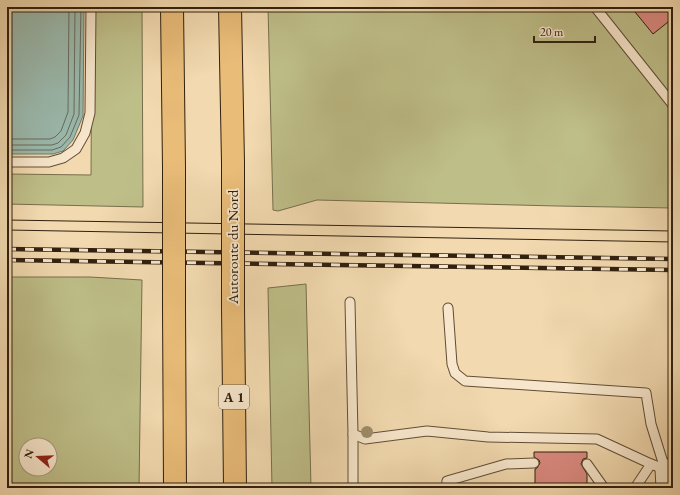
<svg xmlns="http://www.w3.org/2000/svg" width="680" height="495" viewBox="0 0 680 495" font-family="'EB Garamond',serif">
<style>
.green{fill:#bebe88;stroke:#776f4c;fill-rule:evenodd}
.water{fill:#9bbaae;stroke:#707c6e}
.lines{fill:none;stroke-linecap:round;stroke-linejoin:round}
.shore{stroke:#666d5e;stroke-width:1}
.building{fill:#da8a80;stroke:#30200f}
.lane-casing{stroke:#604e37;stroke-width:11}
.street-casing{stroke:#604e37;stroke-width:21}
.highway-casing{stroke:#30200f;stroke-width:24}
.lane{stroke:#f7e6cb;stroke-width:9}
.street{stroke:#f7e6cb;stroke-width:19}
.highway{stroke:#e9bc78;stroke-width:22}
.tram{stroke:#30200f;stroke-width:1}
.rail-casing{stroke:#30200f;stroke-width:4.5}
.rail{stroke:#f7e6cb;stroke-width:3;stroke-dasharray:9;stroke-linecap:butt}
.highway-bridge-casing{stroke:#30200f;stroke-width:24;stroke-linecap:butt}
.highway-bridge{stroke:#e9bc78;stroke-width:22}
.tree{fill:#9f8d6b}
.labels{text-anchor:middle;stroke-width:3.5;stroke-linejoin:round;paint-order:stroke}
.shield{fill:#f7e6cb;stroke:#6c5b47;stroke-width:1}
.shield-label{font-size:14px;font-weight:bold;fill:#30200f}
.street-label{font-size:15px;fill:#30200f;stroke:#f7e6cb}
</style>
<rect width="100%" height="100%" fill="#f2d9af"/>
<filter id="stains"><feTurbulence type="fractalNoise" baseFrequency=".005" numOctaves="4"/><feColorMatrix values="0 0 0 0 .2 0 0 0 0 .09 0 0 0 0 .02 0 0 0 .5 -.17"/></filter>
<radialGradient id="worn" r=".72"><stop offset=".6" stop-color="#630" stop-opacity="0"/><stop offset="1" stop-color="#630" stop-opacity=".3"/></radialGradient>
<!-- green -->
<g class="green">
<polygon points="92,7 142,7 143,207 7,204 7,174 91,175"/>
<polygon points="268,7 673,7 673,208 557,206 317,200 278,211 273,210"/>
<path d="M7 277H90L142 280 139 488H7ZM26 445H50V469H26Z"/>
<polygon points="306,284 311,488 272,488 268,288"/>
</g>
<!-- water -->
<polygon class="water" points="7,7 84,7 83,116 73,140 63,151 53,154 7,154"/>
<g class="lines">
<!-- shore -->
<g class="shore">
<polyline points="7,139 50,139 55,137 61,131 68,112 69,7"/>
<polyline points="7,145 52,145 58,143 66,135 74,114 75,7"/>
<polyline points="7,150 52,150 61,147 70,137 79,115 81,7"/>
</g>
</g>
<!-- building -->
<g class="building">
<polygon points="631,7 673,7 673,18 653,34"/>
<polygon points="534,452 587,452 587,458 583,459 581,464 587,474 587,488 535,488 535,469 537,468 540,463 539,460 534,457"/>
</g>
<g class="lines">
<!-- lane casing -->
<g class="lane-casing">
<g id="lane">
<polyline points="595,7 673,105"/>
<polyline points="7,162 49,162 63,158 76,149 85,133 90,113 91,7"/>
<polyline points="350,302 353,434 365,439 427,431 488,437 597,439 651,464 667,470"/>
<polyline points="448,308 452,364 455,373 465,381 646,393 651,424 665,469"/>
<polyline points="353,434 353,488"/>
<polyline points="587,464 604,488"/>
<polyline points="665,469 673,460"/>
<polyline points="446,488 447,481 506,464 534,463"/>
<polyline points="635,488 651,464"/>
</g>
</g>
<!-- street casing -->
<g class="street-casing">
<polyline id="street" points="665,469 666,488"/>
</g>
<!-- highway casing -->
<g class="highway-casing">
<g id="highway">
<polyline points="172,7 174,168"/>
<polyline points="230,7 233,163"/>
<polyline points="233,306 235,488"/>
<polyline points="174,307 175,488"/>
</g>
</g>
<!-- lane -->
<use href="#lane" class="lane"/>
<!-- street -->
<use href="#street" class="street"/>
<!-- highway -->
<use href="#highway" class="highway"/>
<!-- tram -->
<g class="tram">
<polyline points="7,220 673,231"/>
<polyline points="7,230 673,242"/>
</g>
<!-- rail casing -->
<g class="rail-casing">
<g id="rail">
<polyline points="7,249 673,259"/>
<polyline points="7,260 673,270"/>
</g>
</g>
<!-- rail -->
<use href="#rail" class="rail"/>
<!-- highway-bridge casing -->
<g class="highway-bridge-casing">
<g id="highway-bridge">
<polyline points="174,168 174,307"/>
<polyline points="233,306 233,163"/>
</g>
</g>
<!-- highway-bridge -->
<use href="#highway-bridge" class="highway-bridge"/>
</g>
<!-- trees -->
<circle class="tree" cx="367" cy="432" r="6"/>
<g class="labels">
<!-- shield labels -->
<rect class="shield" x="219" y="385" width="30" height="24" rx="3"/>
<g class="shield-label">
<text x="234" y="402">A 1</text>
</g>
<!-- street labels -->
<g class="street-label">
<text transform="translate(233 247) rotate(-90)" y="5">Autoroute du Nord</text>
</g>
</g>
<!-- margin -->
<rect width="680" height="495" fill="none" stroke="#f2d9af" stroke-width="24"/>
<rect x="8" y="8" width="664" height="479" fill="none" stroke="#30200f" stroke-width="2"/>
<rect x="12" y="12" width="656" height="471" fill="none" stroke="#30200f"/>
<!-- north arrow -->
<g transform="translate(38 457) rotate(289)"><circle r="19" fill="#f7e6cb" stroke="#a79780"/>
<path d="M0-3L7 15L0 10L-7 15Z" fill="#8f2418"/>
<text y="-6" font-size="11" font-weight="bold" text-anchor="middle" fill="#30200f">N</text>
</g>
<!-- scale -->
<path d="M534 36v6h61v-6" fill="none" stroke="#30200f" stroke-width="2"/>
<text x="540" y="36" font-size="12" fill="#30200f" stroke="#f7e6cb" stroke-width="3" paint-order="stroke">20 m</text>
<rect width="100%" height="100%" filter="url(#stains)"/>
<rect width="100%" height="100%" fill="url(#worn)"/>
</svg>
